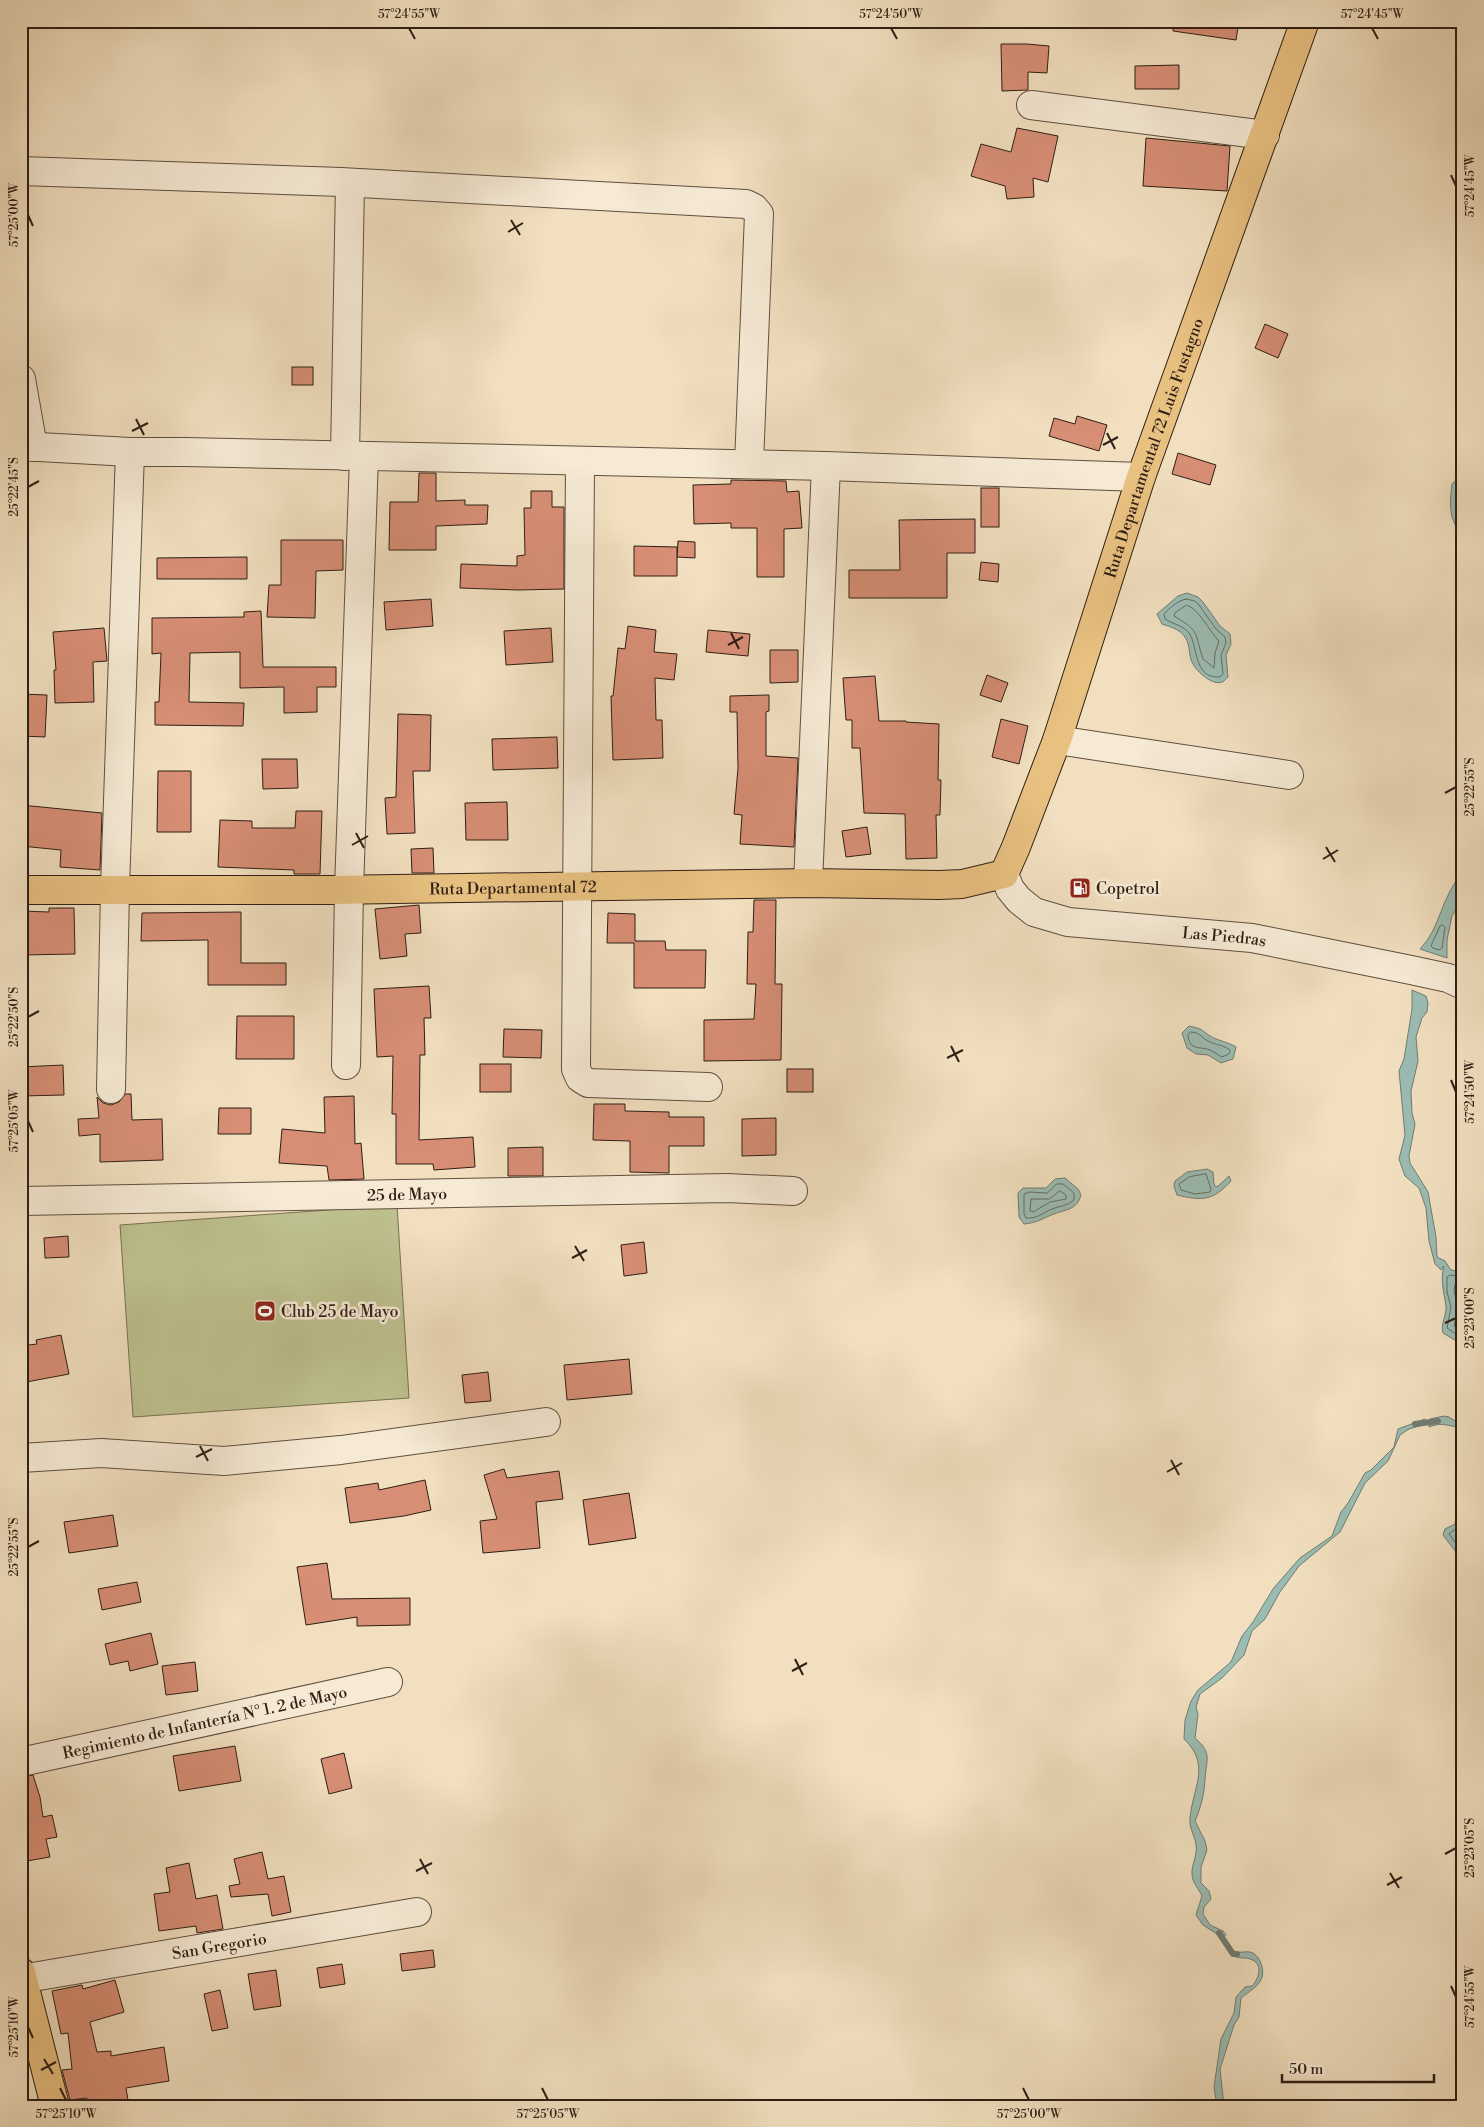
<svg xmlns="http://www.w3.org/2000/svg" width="1484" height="2127" viewBox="0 0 1484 2127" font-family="'Libre Bodoni',serif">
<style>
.green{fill:#bec18f;stroke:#767052}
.water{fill:#9bbcb3;stroke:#707d74}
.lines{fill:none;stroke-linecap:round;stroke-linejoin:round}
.shore{stroke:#656d64;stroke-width:1}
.stream{stroke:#707d74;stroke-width:6}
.building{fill:#d78e75;stroke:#2f1e15}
.minor-casing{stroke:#604e40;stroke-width:30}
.major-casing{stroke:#2f1e15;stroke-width:30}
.minor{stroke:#f6ead5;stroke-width:28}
.major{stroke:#e8c080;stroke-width:28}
.ticks{fill:none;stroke:#2f1e15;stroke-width:2}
.labels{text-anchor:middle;stroke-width:5;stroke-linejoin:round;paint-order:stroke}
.street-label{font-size:16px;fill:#2f1e15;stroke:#f6ead5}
.poi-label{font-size:16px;fill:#2f1e15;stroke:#f6ead5;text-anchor:start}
.neatline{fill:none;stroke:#2f1e15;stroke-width:2}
.ticks-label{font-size:12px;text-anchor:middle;fill:#2f1e15}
</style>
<rect width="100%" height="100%" fill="#f1dfbf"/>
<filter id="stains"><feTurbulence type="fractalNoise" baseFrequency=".004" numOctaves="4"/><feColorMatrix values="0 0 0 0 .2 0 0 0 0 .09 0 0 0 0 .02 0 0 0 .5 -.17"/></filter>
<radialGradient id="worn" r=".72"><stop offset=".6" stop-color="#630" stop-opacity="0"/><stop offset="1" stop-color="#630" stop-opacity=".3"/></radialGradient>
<!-- green -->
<polygon class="green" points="397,1205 409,1398 133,1417 120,1225"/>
<!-- water -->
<g class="water">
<path d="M1463 474V489L1457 497 1456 512 1463 529V538C1449 518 1449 507 1452 484Z"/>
<path d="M1187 593 1198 597 1203 602 1220 626 1230 634 1231 644 1226 655 1228 677C1226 678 1225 681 1222 682 1213 686 1197 672 1193 664 1188 656 1191 646 1185 637 1180 629 1170 627 1162 624L1157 614 1178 596Z"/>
<path d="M1463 873V898L1452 916 1447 940V958L1420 949C1441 928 1441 895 1463 873Z"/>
<path d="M1412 990 1426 996 1428 1003 1427 1012 1422 1018 1416 1037 1418 1061 1411 1091 1412 1113 1415 1124 1409 1156 1410 1163 1428 1192 1436 1237 1437 1257 1445 1261 1451 1270 1463 1272V1345L1443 1333C1440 1324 1447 1315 1446 1306 1444 1292 1440 1280 1444 1266L1441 1270 1435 1264 1429 1241 1426 1208 1419 1188 1405 1176 1399 1159 1405 1135 1399 1071 1404 1059 1412 1009Z"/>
<path d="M1189 1026C1203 1029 1200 1029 1210 1036 1216 1040 1228 1042 1236 1047L1233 1059 1221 1063 1208 1055 1196 1054 1187 1048 1182 1033Z"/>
<path d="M1207 1169 1213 1172 1214 1185 1217 1187 1229 1176 1231 1181C1213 1201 1202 1201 1177 1195L1174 1186 1175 1181 1187 1172Z"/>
<path d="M1065 1178 1078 1189 1081 1195C1077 1210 1067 1209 1054 1214 1043 1218 1037 1223 1024 1224L1019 1217 1018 1193 1023 1188H1046L1055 1179Z"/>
<path d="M1444 1416 1449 1417 1457 1422 1463 1420V1426C1449 1429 1446 1420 1429 1427L1430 1419Z"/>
<path d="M1425 1419 1423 1425 1409 1429 1400 1435 1388 1461 1365 1483 1340 1532 1299 1566 1280 1592 1265 1619 1252 1631 1244 1655 1222 1678 1200 1694 1196 1707 1198 1714 1195 1738C1213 1754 1206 1759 1205 1780 1204 1795 1201 1807 1195 1821L1205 1841 1207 1850 1201 1867V1883L1209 1891 1211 1899 1204 1907 1203 1914 1210 1925 1223 1931 1226 1935 1223 1938 1203 1925 1196 1915 1202 1896C1199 1889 1193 1884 1192 1875 1191 1865 1198 1855 1196 1845 1195 1836 1189 1828 1190 1819 1192 1789 1212 1765 1184 1739L1185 1720 1191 1701 1198 1690 1231 1662 1242 1636 1253 1622 1273 1589 1292 1567 1300 1558 1332 1536 1341 1512 1348 1503 1365 1473 1371 1470 1394 1447 1398 1429Z"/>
<polygon points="1461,1512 1463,1513 1463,1564 1456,1560 1456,1552 1443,1535 1445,1529 1455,1524 1456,1518"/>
<path d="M1234 1951C1240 1954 1247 1950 1253 1953 1258 1956 1261 1962 1262 1967 1266 1983 1252 1989 1241 1998L1239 2017 1234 2025 1220 2069 1224 2106H1217L1214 2087 1221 2039 1234 2013 1236 1997 1245 1987 1252 1986C1259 1979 1264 1963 1250 1959 1245 1957 1240 1959 1234 1956L1231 1952Z"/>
</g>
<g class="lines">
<!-- shore -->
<g class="shore">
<path d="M1186 599 1195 601 1199 605 1216 629 1225 637 1226 643 1221 655 1223 674 1220 677C1193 679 1198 645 1189 633 1183 625 1172 624 1165 619L1164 614C1170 608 1177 601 1186 599Z"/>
<path d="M1187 605C1199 609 1210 632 1219 641L1215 653 1214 668 1203 659C1194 632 1201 632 1174 616L1175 613Z"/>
<polygon points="1443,925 1445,927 1442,948 1439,950 1433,948 1431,946 1440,926"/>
<path d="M1191 1032C1202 1033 1201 1038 1210 1042 1217 1045 1223 1045 1230 1050L1229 1054 1222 1057C1217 1055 1213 1050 1207 1049 1197 1047 1189 1049 1188 1035Z"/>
<polygon points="1206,1174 1211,1189 1210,1192 1195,1194 1181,1190 1179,1184 1189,1177"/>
<path d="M1057 1184H1063L1074 1193V1200C1067 1206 1060 1206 1052 1209 1043 1213 1037 1219 1026 1218L1024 1214V1194L1029 1192 1047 1193Z"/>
<polygon points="1060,1191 1066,1195 1066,1199 1050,1202 1033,1212 1030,1211 1031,1199 1049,1199"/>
<polyline points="1463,1277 1450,1275 1447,1277 1447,1292 1451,1307 1447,1328 1463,1339"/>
<polyline points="1463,1283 1455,1284 1454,1291 1458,1307 1454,1326 1463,1332"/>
<polyline points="1463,1518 1458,1527 1449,1534 1460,1549 1463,1558"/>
</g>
<!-- stream -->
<g class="stream">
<polyline points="1415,1424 1438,1421"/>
<polyline points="1219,1933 1233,1954 1237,1954"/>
</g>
</g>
<!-- building -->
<g class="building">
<polygon points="1173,21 1239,21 1236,40 1173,31"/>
<polygon points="1001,44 1027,44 1049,46 1047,73 1028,72 1028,90 1002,91"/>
<polygon points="1179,65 1179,89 1135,89 1135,66"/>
<polygon points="1017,128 1058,136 1048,182 1033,178 1034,197 1007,199 1005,186 971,176 981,144 1011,152"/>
<polygon points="1146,138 1230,146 1227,191 1143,186"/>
<polygon points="1265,324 1288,334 1278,358 1255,348"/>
<rect x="292" y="367" width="21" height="18"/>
<polygon points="1077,416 1107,425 1099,451 1049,436 1054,418 1075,424"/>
<polygon points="1178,453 1216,465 1210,485 1172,474"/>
<polygon points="419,473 436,473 436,501 465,500 465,505 488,505 487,524 436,526 436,550 389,550 390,502 418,502"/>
<polygon points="731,480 786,481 787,492 799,491 802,528 784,529 784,577 757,577 757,528 731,528 731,523 694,524 693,485 731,484"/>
<rect x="981" y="488" width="18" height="39"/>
<polygon points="531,491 552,491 552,507 564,507 564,589 518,590 460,588 461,564 517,566 517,556 525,555 524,508 531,508"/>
<polygon points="975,519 975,553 947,553 947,598 849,598 849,570 900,570 899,520"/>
<polygon points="281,540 343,540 343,570 316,571 315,618 267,617 269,585 281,585"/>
<polygon points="678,541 695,542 695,558 677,557"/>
<polygon points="634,546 677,547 677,576 634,576"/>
<polygon points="247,557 247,579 157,579 157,558"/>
<polygon points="981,562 999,564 998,582 979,580"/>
<polygon points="431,599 433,626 386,630 384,602"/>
<polygon points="261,611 263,667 336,667 336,687 317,687 317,712 284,713 284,687 240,688 240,652 190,653 189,702 244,703 243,726 155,725 155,702 159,702 161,653 152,654 152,618 244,617 244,612"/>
<polygon points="628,626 656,630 654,652 677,654 674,680 655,678 656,720 662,720 663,758 613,760 611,696 613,696 618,648 625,649"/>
<polygon points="104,628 107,661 93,662 94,702 55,703 54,670 56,670 53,632"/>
<polygon points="551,628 553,662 506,665 504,631"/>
<polygon points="708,630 750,634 748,656 706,652"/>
<polygon points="770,650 798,650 798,682 770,683"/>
<polygon points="987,675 1008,683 1001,702 980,695"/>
<polygon points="875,676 879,721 906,721 906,722 939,724 938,780 941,780 940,815 936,815 937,858 906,859 905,814 864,813 860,748 852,748 852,720 846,720 843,678"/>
<polygon points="21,694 47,695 45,737 21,736"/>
<polygon points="769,695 769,711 766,712 766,756 798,758 794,847 740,844 742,815 734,814 738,768 737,712 730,712 730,696"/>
<polygon points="398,714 431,715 430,771 413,771 415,833 387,834 385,798 396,797"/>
<polygon points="1001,719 1028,726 1019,764 992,757"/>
<polygon points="557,737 558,768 493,770 492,739"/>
<polygon points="262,759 297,759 298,788 263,789"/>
<polygon points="158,771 191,771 191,832 157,832"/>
<polygon points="507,802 508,840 466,840 465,803"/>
<polygon points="21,805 102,813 100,870 60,867 61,850 21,846"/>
<polygon points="296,811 322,811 320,874 294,874 294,870 218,867 220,820 252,821 252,828 295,828"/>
<polygon points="867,827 871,854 846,857 842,831"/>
<polygon points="433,848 434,873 412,873 411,849"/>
<polygon points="754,900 776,900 775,984 782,984 781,1060 704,1061 704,1020 754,1019 756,984 747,984 748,932 753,932"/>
<polygon points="419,905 421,933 405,934 407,956 380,959 375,909"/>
<polygon points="49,908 74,908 75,954 21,955 21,911 49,912"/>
<polygon points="241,912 241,963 286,963 286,985 208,985 208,940 141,941 142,913"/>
<polygon points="608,913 635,914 635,941 665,941 666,950 706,950 705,988 634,988 634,943 607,943"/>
<polygon points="429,986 431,1018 424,1018 425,1055 420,1055 419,1140 473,1137 475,1167 434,1170 433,1164 396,1164 396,1114 392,1114 393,1056 377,1057 374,989"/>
<polygon points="237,1016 294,1016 294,1059 236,1059"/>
<polygon points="504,1029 542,1030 541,1058 503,1057"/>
<rect x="480" y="1064" width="31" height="28"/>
<polygon points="63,1065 64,1095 21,1096 21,1067"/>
<rect x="787" y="1069" width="26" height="23"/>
<polygon points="125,1094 131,1094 132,1120 162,1119 163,1160 100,1162 100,1134 79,1136 78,1119 99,1118 97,1097 103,1103 111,1105 119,1102"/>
<polygon points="354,1096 355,1144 361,1143 364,1179 329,1180 327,1166 279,1163 282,1129 325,1133 324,1097"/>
<polygon points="594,1104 625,1104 625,1111 669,1112 669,1117 704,1117 704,1146 669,1146 669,1173 630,1172 630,1141 593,1140"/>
<polygon points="219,1108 251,1108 251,1134 218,1134"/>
<polygon points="776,1118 776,1155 742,1156 742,1119"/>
<polygon points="543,1147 543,1176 508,1176 508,1148"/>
<polygon points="68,1236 69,1257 45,1258 44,1238"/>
<polygon points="644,1242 647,1273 624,1276 621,1245"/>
<polygon points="61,1335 69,1374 21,1383 21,1346 37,1344 36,1340"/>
<polygon points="629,1359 632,1394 567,1400 564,1365"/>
<polygon points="488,1372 491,1401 465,1403 462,1375"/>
<polygon points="504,1469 507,1478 559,1471 563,1499 536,1502 540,1548 483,1553 480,1521 497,1519 484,1475"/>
<polygon points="425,1480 431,1510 404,1516 350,1523 345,1488 378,1483 379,1490"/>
<polygon points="629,1493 636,1538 589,1545 583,1500"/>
<polygon points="113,1515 118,1546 69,1553 64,1522"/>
<polygon points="327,1563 332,1599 410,1598 410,1625 357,1626 357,1617 306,1625 297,1567"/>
<polygon points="137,1582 141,1602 102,1610 98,1589"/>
<polygon points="151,1633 158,1664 130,1671 128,1661 110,1665 105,1644"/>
<polygon points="195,1662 198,1691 166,1695 162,1666"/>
<polygon points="235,1746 241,1781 179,1791 173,1756"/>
<polygon points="344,1753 352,1788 329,1794 321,1759"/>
<polygon points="33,1775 40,1797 43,1817 52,1815 57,1837 46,1839 50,1857 21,1862 21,1777"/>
<polygon points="262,1852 268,1879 284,1876 291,1912 272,1916 268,1894 231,1897 229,1886 240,1884 234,1859"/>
<polygon points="189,1863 196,1899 217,1895 223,1929 197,1933 196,1926 159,1931 154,1894 170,1892 166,1868"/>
<polygon points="433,1950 435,1967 402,1971 400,1954"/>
<polygon points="342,1964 345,1984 320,1988 317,1968"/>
<polygon points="276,1970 281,2006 254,2010 248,1974"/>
<polygon points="115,1980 124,2012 90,2022 97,2052 111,2051 111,2056 164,2047 169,2081 126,2088 129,2106 88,2106 87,2098 70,2100 62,2070 72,2069 68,2033 61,2034 52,1991 82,1985 83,1989"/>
<polygon points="220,1990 228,2028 212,2031 204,1994"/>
</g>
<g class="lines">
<!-- minor casing -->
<g class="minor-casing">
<g id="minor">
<polyline points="1031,105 1265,135"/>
<polyline points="21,171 341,182 746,204 754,208 759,214 749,464"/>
<polyline points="21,379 33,447"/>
<polyline points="21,446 130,452 185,452 826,466 1141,477"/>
<polyline points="345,456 350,183"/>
<polyline points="580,461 576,1069 580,1078 588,1083 708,1087"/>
<polyline points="1057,740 1289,775"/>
<path id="s1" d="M1004 874 1010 889 1019 900 1034 912 1068 922 1252 938 1411 970 1448 978 1463 985"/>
<polyline points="808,883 826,466"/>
<polyline points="346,1065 349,889 364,457"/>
<polyline points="111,1089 115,888 130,452"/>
<path id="s2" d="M21 1201 727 1188 793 1191"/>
<polyline points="21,1458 101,1453 224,1461 341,1450 546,1422"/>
<path id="s3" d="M21 1762 388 1682"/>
<path id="s4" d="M21 1979 417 1912"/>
</g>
</g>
<!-- major casing -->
<g class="major-casing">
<g id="major">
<path id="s5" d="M21 890H330L808 883 939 885 962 884 1004 874 1016 847 1057 740 1141 477 1305 21"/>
<polyline points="21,1972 55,2106"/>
</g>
</g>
<!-- minor -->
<use href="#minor" class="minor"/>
<!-- major -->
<use href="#major" class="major"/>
</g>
<!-- ticks -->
<path class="ticks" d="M409 28 415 39M891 28 897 39M1372 28 1378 39M1451 175 1456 186M28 215 33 226M511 220 520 235M508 232 523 223M136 419 144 435M132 431 148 423M1107 433 1115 449M1103 445 1118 437M28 487 39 481M731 633 739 649M728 645 743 637M1445 793 1456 787M356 833 364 848M352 845 368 836M1326 847 1335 862M1323 859 1338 850M28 1017 39 1011M951 1046 959 1062M947 1058 963 1050M1451 1080 1456 1092M28 1121 33 1132M575 1246 584 1261M572 1258 587 1250M1445 1323 1456 1318M200 1446 208 1461M196 1457 212 1449M1171 1460 1179 1475M1167 1472 1182 1463M28 1547 39 1541M795 1659 803 1675M792 1671 807 1663M1445 1854 1456 1848M420 1859 428 1874M416 1871 432 1863M1390 1873 1399 1888M1387 1885 1402 1877M1451 1986 1456 1997M28 2027 33 2038M44 2059 53 2074M41 2070 56 2062M60 2088 66 2100M542 2088 548 2100M1023 2088 1029 2100"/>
<!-- icons -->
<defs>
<g id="fuel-square" transform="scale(1.125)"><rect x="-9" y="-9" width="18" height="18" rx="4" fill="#8f2418" stroke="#f6ead5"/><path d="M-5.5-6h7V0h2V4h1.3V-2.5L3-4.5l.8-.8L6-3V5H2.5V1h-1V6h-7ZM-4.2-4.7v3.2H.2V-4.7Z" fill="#fff"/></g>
<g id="stadium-square" transform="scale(1.125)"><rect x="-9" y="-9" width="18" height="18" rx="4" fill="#8f2418" stroke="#f6ead5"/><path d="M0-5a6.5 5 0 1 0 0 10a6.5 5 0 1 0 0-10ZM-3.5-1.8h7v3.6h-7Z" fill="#fff"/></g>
</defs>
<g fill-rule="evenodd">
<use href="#fuel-square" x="1080" y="888"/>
<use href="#stadium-square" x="265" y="1311"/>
</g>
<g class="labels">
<!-- street labels -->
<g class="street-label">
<text dy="6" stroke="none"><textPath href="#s5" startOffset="1436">Ruta Departamental 72 Luis Fustagno</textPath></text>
<text dy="6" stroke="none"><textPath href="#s5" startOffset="492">Ruta Departamental 72</textPath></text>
<text dy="6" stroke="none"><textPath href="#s1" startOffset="242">Las Piedras</textPath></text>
<text dy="6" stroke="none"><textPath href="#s2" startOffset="386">25 de Mayo</textPath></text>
<text dy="6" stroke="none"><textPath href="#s3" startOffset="188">Regimiento de Infantería N° 1. 2 de Mayo</textPath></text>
<text dy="6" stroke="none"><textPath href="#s4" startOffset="201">San Gregorio</textPath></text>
</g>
<!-- poi labels -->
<g class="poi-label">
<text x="1096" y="894">Copetrol</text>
<text x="281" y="1317">Club 25 de Mayo</text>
</g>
</g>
<!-- margin -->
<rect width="1484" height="2127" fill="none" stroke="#f1dfbf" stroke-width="55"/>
<!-- scale -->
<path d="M1282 2074v8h152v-8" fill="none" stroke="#2f1e15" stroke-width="2.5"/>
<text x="1289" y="2074" font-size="15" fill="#2f1e15" stroke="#f6ead5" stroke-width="4" paint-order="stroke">50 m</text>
<rect x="28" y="28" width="1428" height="2072" class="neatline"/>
<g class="ticks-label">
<text x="409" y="18">57°24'55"W</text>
<text x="891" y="18">57°24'50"W</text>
<text x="1372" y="18">57°24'45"W</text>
<text transform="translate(1470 186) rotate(-90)" y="4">57°24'45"W</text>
<text transform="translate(14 215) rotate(-90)" y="4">57°25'00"W</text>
<text transform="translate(14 487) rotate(-90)" y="4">25°22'45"S</text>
<text transform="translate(1470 787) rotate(-90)" y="4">25°22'55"S</text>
<text transform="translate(14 1017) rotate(-90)" y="4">25°22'50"S</text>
<text transform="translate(1470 1092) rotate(-90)" y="4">57°24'50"W</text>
<text transform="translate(14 1121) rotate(-90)" y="4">57°25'05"W</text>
<text transform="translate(1470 1318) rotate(-90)" y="4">25°23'00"S</text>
<text transform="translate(14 1547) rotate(-90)" y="4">25°22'55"S</text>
<text transform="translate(1470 1848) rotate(-90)" y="4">25°23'05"S</text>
<text transform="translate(1470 1997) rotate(-90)" y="4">57°24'55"W</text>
<text transform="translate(14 2027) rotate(-90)" y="4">57°25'10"W</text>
<text x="66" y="2118">57°25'10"W</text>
<text x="548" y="2118">57°25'05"W</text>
<text x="1029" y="2118">57°25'00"W</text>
</g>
<rect width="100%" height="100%" filter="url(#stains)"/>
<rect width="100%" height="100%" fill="url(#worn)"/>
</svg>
